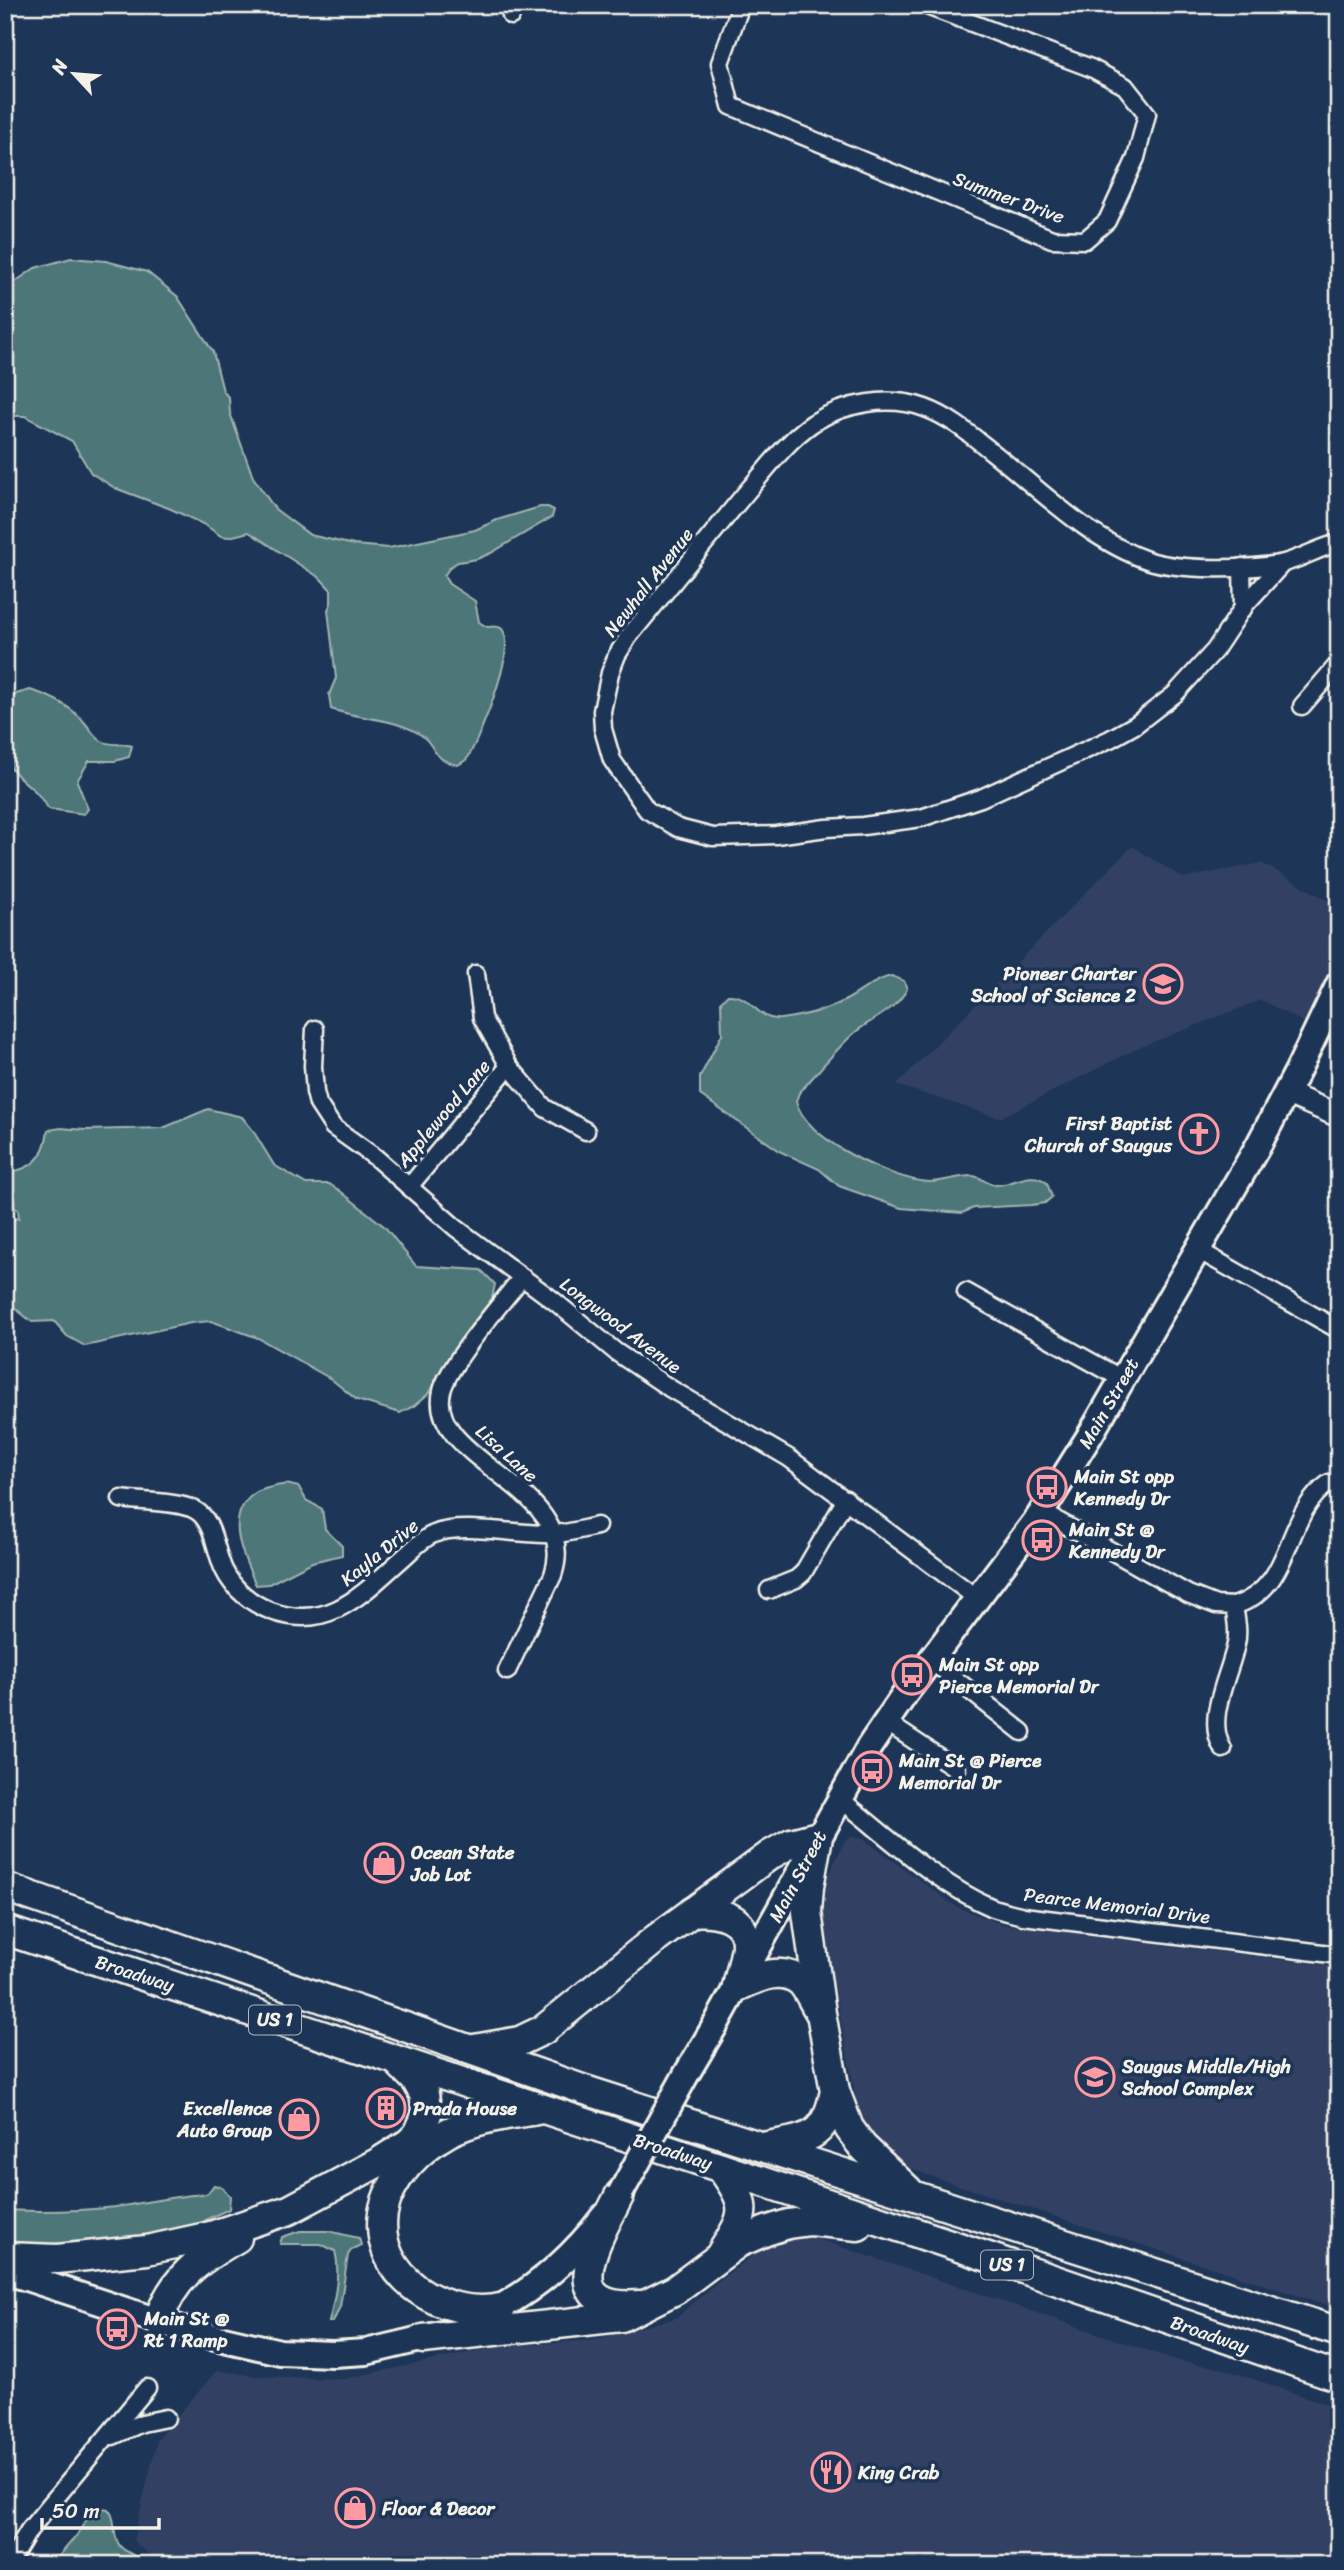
<svg xmlns="http://www.w3.org/2000/svg" width="1344" height="2570" viewBox="0 0 1344 2570" font-family="Sriracha,sans-serif">
<style>
.built{fill:#304163}
.green{fill:#4e7679;stroke:#a1b4b0;stroke-width:2}
.lines{fill:none;stroke-linecap:round;stroke-linejoin:round}
.street-casing{stroke:#f4f1e8;stroke-width:21}
.secondary-casing{stroke:#f4f1e8;stroke-width:26}
.primary-casing{stroke:#f4f1e8;stroke-width:30}
.highway-casing{stroke:#f4f1e8;stroke-width:33}
.street{stroke:#1d3557;stroke-width:16}
.secondary{stroke:#1d3557;stroke-width:21}
.primary{stroke:#1d3557;stroke-width:24}
.highway{stroke:#1d3557;stroke-width:28}
.primary-bridge-casing{stroke:#f4f1e8;stroke-width:30;stroke-linecap:butt}
.primary-bridge{stroke:#1d3557;stroke-width:24}
.labels{text-anchor:middle;stroke-width:7;stroke-linejoin:round;paint-order:stroke}
.shield{fill:#1d3557;stroke:#b4b9bc;stroke-width:2}
.shield-label{font-size:18px;font-weight:bold;fill:#f4f1e8}
.street-label{font-size:19px;fill:#f4f1e8;stroke:#1d3557}
.poi-label{font-size:19px;font-weight:bold;fill:#f4f1e8;stroke:#1d3557;text-anchor:start}
</style>
<rect width="100%" height="100%" fill="#1d3557"/>
<filter id="ink" filterUnits="userSpaceOnUse"><feTurbulence type="fractalNoise" baseFrequency=".0143" numOctaves="2"/><feDisplacementMap in="SourceGraphic" scale="14" xChannelSelector="R" yChannelSelector="G"/><feConvolveMatrix kernelMatrix="1 2 1 2 8 2 1 2 1" color-interpolation-filters="sRGB"/></filter>
<g filter="url(#ink)">
<!-- built -->
<g class="built">
<polygon points="1132,846 1183,878 1262,863 1339,907 1339,969 1310,1026 1261,1000 1138,1048 1000,1118 896,1085"/>
<polygon points="852,1837 863,1839 957,1907 1001,1924 1339,1967 1339,2309 930,2176 910,2168 880,2144 864,2123 857,2105 823,1925 826,1881 845,1840"/>
<polygon points="806,2235 1179,2361 1224,2369 1339,2408 1339,2565 161,2565 133,2541 157,2440 217,2370 256,2376 344,2379 496,2347 594,2340 676,2318 716,2283 755,2254 779,2242"/>
</g>
<!-- green -->
<g class="green">
<path d="M71 258 106 261 147 272 177 296 213 352 223 391 229 398 230 413 253 477 275 509 310 535 354 545 389 548 475 530 497 520 540 507H548L554 510 552 517 491 553 477 559 458 562 450 567 444 576 449 584 475 601 479 622 487 627C492 627 498 625 502 629 518 647 480 735 470 754 468 760 463 762 458 765 430 759 437 746 421 735 397 718 357 719 331 709L329 695 336 678 328 610 331 603V590L320 578 249 532 229 537 221 536 205 525 171 509 115 488 91 473 72 441 25 416H5V289L35 268Z"/>
<path d="M30 690C51 696 72 707 86 724 90 729 94 736 100 740 110 747 121 742 132 746L129 757 115 761H89L77 781 88 809 84 814 49 809 36 792 19 777 5 761V705L16 694Z"/>
<path d="M892 976 904 981 907 989C894 1013 871 1018 852 1035 833 1053 817 1073 799 1093L796 1101C804 1139 892 1180 929 1182 944 1182 957 1176 972 1176 982 1176 986 1185 996 1185 1014 1185 1031 1169 1047 1183L1052 1197 1045 1203 1032 1205 974 1208 962 1213 901 1208 839 1186 819 1169 781 1152 700 1095V1077L722 1034 721 1001 728 995C751 993 757 1022 781 1019 802 1016 825 1011 844 1001 860 993 875 979 892 976Z"/>
<path d="M208 1109 242 1117 252 1129 274 1165 306 1184H329L339 1190 385 1227 416 1266 481 1270 495 1284 492 1299 444 1364 428 1394 414 1406 400 1413 357 1400 331 1379 258 1338 211 1321 191 1323 85 1346 67 1336 54 1321 32 1322 5 1300V1221L19 1218 18 1210 5 1201V1174C33 1168 44 1160 48 1130L61 1128 85 1130 163 1128Z"/>
<path d="M286 1484 299 1487 306 1500 322 1509 325 1529 342 1546V1555L312 1562 269 1584 256 1585C244 1558 222 1516 255 1493 262 1488 278 1486 286 1484Z"/>
<path d="M214 2185 221 2187 230 2196 229 2209 207 2219 192 2230 96 2242 80 2247 5 2244V2210C41 2212 79 2211 115 2207 146 2203 176 2195 207 2194Z"/>
<path d="M300 2231H328L359 2238 361 2245 352 2249 348 2255 340 2307 333 2322H329C334 2300 341 2273 335 2251L321 2244H280L282 2237Z"/>
<path d="M94 2507 108 2509C118 2520 111 2535 120 2546 127 2555 146 2559 156 2565H61L59 2556 77 2535Z"/>
</g>
<g class="lines">
<!-- street casing -->
<g class="street-casing">
<g id="street">
<polyline points="741,5 720,63 731,106 1052,239 1085,240 1107,221 1136,158 1147,114 1125,86 1091,68 924,5"/>
<polyline points="511,16 516,5"/>
<path d="M1283 563 1244 606 1215 650 1175 694 1135 725 1110 739 981 798 921 818 863 826 826 828 776 835 713 837 678 828 647 810 612 760 603 729 602 711 610 673 617 655 629 636C670 587 709 537 750 488 769 466 788 440 813 423 844 403 889 395 925 408 950 417 971 435 991 451 1038 488 1090 541 1147 560 1179 571 1251 570 1284 563 1303 558 1320 547 1339 543"/>
<polyline points="1242,567 1243,609"/>
<polyline points="1302,706 1339,663"/>
<polyline points="476,974 482,1018 509,1066 545,1108 586,1131"/>
<polyline points="315,1029 313,1066 315,1092 318,1104 333,1127 375,1157 456,1228 553,1300 616,1352 671,1389 789,1458 978,1599"/>
<polyline points="409,1187 509,1066"/>
<polyline points="1198,1250 1339,1330"/>
<polyline points="966,1292 1122,1379"/>
<path d="M121 1499C141 1502 177 1501 195 1510 214 1520 215 1552 224 1570 233 1589 252 1604 271 1611 330 1633 365 1591 404 1557 413 1549 423 1538 434 1534 461 1522 524 1536 555 1534 569 1533 583 1529 597 1526"/>
<path d="M1042 1512 1188 1594 1216 1605 1234 1606C1236 1619 1239 1631 1236 1644 1230 1675 1204 1719 1223 1749"/>
<polyline points="769,1590 796,1579 803,1573 846,1499"/>
<path d="M1234 1606C1296 1586 1281 1517 1329 1483"/>
<polyline points="931,1660 1022,1732"/>
<path d="M507 1671 553 1575C583 1487 425 1462 442 1391 449 1363 502 1303 522 1277"/>
<polyline points="886,1722 957,1769"/>
<path d="M840 1799C886 1835 937 1884 991 1907 1001 1911 1013 1913 1023 1916L1339 1955"/>
<polyline points="113,2436 142,2423 166,2418"/>
<polyline points="8,2565 29,2530 147,2388"/>
</g>
</g>
<!-- secondary casing -->
<g class="secondary-casing">
<polyline id="secondary" points="1286,1093 1339,1116"/>
</g>
<!-- primary casing -->
<g class="primary-casing">
<g id="primary">
<polyline points="687,2073 716,2024 869,1747 905,1694 1038,1518 1090,1435 1258,1146 1298,1070 1339,984"/>
<polyline points="5,2271 189,2331 280,2352 333,2354 366,2352 441,2334"/>
<path d="M484 2316C531 2293 571 2259 603 2217"/>
</g>
</g>
<!-- highway casing -->
<g class="highway-casing">
<g id="highway">
<polyline points="5,1887 585,2090 1339,2332"/>
<path d="M692 1912C716 1910 748 1916 746 1947 744 1960 740 1974 737 1987"/>
<polyline points="5,1930 950,2244 1339,2377"/>
<path d="M737 1987C757 1978 781 1965 801 1982 808 1989 813 2002 819 2011"/>
<polyline points="474,2049 520,2041 543,2030 657,1938 770,1855 791,1843 818,1836 809,1887 807,1912 821,2013 835,2091 849,2128 862,2146 908,2190"/>
<path d="M763 2147C807 2138 825 2141 835 2091"/>
<path d="M721 2168C748 2206 748 2212 722 2252"/>
<path d="M620 2194C600 2235 551 2312 640 2305"/>
<polyline points="5,2257 57,2259 147,2250 211,2236 289,2210 379,2162 409,2143 418,2134 427,2114 424,2094 416,2080 398,2062"/>
<path d="M501 2308C444 2320 373 2277 383 2213 389 2178 420 2148 449 2132 477 2118 507 2115 537 2110"/>
<path d="M158 2321C174 2276 197 2261 237 2238"/>
<polyline points="423,2339 621,2317 675,2290 738,2243 766,2231 788,2224 810,2221 858,2226"/>
</g>
</g>
<!-- street -->
<use href="#street" class="street"/>
<!-- secondary -->
<use href="#secondary" class="secondary"/>
<!-- primary -->
<use href="#primary" class="primary"/>
<!-- highway -->
<use href="#highway" class="highway"/>
<!-- primary-bridge casing -->
<g class="primary-bridge-casing">
<polyline id="primary-bridge" points="620,2194 687,2073"/>
</g>
<!-- primary-bridge -->
<use href="#primary-bridge" class="primary-bridge"/>
</g>
</g>
<!-- icons -->
<defs>
<g id="school-ring" transform="scale(2.0125)"><circle r="9.5" fill="#1d3557" stroke="#ff9aa2" stroke-width="1.5"/><path d="M0-5L7-2L0 1L-7-2ZM-4 1L0 2.5L4 1V4Q0 6-4 4Z" fill="#ff9aa2"/></g>
<g id="church-ring" transform="scale(2.0125)"><circle r="9.5" fill="#1d3557" stroke="#ff9aa2" stroke-width="1.5"/><path d="M-1.2-6h2.4v3.5h3.3v2.4h-3.3V6h-2.4V-.1h-3.3v-2.4h3.3Z" fill="#ff9aa2"/></g>
<g id="bus-ring" transform="scale(2.0125)"><circle r="9.5" fill="#1d3557" stroke="#ff9aa2" stroke-width="1.5"/><path d="M-5-6H5V4H4V6H2V4H-2V6H-4V4H-5ZM-3.5-4V0h7V-4ZM-3.5 1.2v1.5H-2V1.2ZM2 1.2v1.5H3.5V1.2Z" fill="#ff9aa2"/></g>
<g id="shop-ring" transform="scale(2.0125)"><circle r="9.5" fill="#1d3557" stroke="#ff9aa2" stroke-width="1.5"/><path d="M-5-2.5h2.3a2.7 3.5 0 0 1 5.4 0H5L5.5 6h-11ZM-1.5-2.5h3a1.5 2.3 0 0 0-3 0Z" fill="#ff9aa2"/></g>
<g id="building-ring" transform="scale(2.0125)"><circle r="9.5" fill="#1d3557" stroke="#ff9aa2" stroke-width="1.5"/><path d="M-4-6H4V6H1V3H-1V6H-4ZM-2.5-4.3h1.7v1.8h-1.7ZM.8-4.3h1.7v1.8H.8ZM-2.5-1h1.7V.8h-1.7ZM.8-1h1.7V.8H.8Z" fill="#ff9aa2"/></g>
<g id="restaurant-ring" transform="scale(2.0125)"><circle r="9.5" fill="#1d3557" stroke="#ff9aa2" stroke-width="1.5"/><path d="M-5-6h1v4h1v-4h1v4h1v-4h1v5L-1.5 .5V6h-2V.5L-5-1ZM5-6V6H3V1.5H1.5Q1.5-4 5-6Z" fill="#ff9aa2"/></g>
</defs>
<g fill-rule="evenodd">
<use href="#school-ring" x="1163" y="984"/>
<use href="#church-ring" x="1199" y="1134"/>
<use href="#bus-ring" x="1047" y="1487"/>
<use href="#bus-ring" x="1042" y="1540"/>
<use href="#bus-ring" x="912" y="1675"/>
<use href="#bus-ring" x="872" y="1771"/>
<use href="#shop-ring" x="384" y="1863"/>
<use href="#school-ring" x="1095" y="2077"/>
<use href="#building-ring" x="386" y="2108"/>
<use href="#shop-ring" x="299" y="2119"/>
<use href="#bus-ring" x="117" y="2329"/>
<use href="#restaurant-ring" x="831" y="2472"/>
<use href="#shop-ring" x="355" y="2508"/>
</g>
<g class="labels">
<!-- shield labels -->
<g class="shield">
<rect x="249" y="2005.5" width="52" height="29" rx="5"/>
<rect x="981" y="2250.5" width="52" height="29" rx="5"/>
</g>
<g class="shield-label">
<text x="275" y="2026">US 1</text>
<text x="1007" y="2271">US 1</text>
</g>
<!-- street labels -->
<g class="street-label">
<text transform="translate(1009 197) rotate(20)" y="7">Summer Drive</text>
<text transform="translate(648 582) rotate(-52)" y="7">Newhall Avenue</text>
<text transform="translate(443 1113) rotate(-50)" y="7">Applewood Lane</text>
<text transform="translate(621 1325) rotate(37)" y="7">Longwood Avenue</text>
<text transform="translate(1108 1403) rotate(-60)" y="7">Main Street</text>
<text transform="translate(507 1453) rotate(42)" y="7">Lisa Lane</text>
<text transform="translate(379 1552) rotate(-39)" y="7">Kayla Drive</text>
<text transform="translate(797 1876) rotate(-62)" y="7">Main Street</text>
<text transform="translate(1117 1905) rotate(7)" y="7">Pearce Memorial Drive</text>
<text transform="translate(135 1973) rotate(18)" y="7">Broadway</text>
<text transform="translate(673 2151) rotate(18)" y="7">Broadway</text>
<text transform="translate(1210 2334) rotate(19)" y="7">Broadway</text>
</g>
<!-- poi labels -->
<g class="poi-label">
<text x="1136" y="980" text-anchor="end">Pioneer Charter<tspan x="1136" dy="22">School of Science 2</tspan></text>
<text x="1172" y="1130" text-anchor="end">First Baptist<tspan x="1172" dy="22">Church of Saugus</tspan></text>
<text x="1074" y="1483">Main St opp<tspan x="1074" dy="22">Kennedy Dr</tspan></text>
<text x="1069" y="1536">Main St @<tspan x="1069" dy="22">Kennedy Dr</tspan></text>
<text x="939" y="1671">Main St opp<tspan x="939" dy="22">Pierce Memorial Dr</tspan></text>
<text x="899" y="1767">Main St @ Pierce<tspan x="899" dy="22">Memorial Dr</tspan></text>
<text x="411" y="1859">Ocean State<tspan x="411" dy="22">Job Lot</tspan></text>
<text x="1122" y="2073">Saugus Middle/High<tspan x="1122" dy="22">School Complex</tspan></text>
<text x="272" y="2115" text-anchor="end">Excellence<tspan x="272" dy="22">Auto Group</tspan></text>
<text x="413" y="2115">Prada House</text>
<text x="144" y="2325">Main St @<tspan x="144" dy="22">Rt 1 Ramp</tspan></text>
<text x="858" y="2479">King Crab</text>
<text x="382" y="2515">Floor &amp; Decor</text>
</g>
</g>
<!-- margin -->
<rect width="1344" height="2570" fill="none" stroke="#1d3557" stroke-width="28"/>
<rect x="14" y="14" width="1316" height="2542" fill="none" stroke="#f4f1e8" stroke-width="2.5" filter="url(#ink)"/>
<!-- north arrow -->
<g transform="translate(74 74) rotate(296)" stroke="#1d3557" stroke-width="5" paint-order="stroke">
<path d="M0-5L12 26L0 18L-12 26Z" fill="#f4f1e8"/>
<text y="-10" font-size="19" font-weight="bold" text-anchor="middle" fill="#f4f1e8">N</text>
</g>
<!-- scale -->
<path d="M42 2518v10h117v-10" fill="none" stroke="#f4f1e8" stroke-width="3.5"/>
<text x="52" y="2518" font-size="21" fill="#f4f1e8" stroke="#1d3557" stroke-width="5" paint-order="stroke">50 m</text>
</svg>
